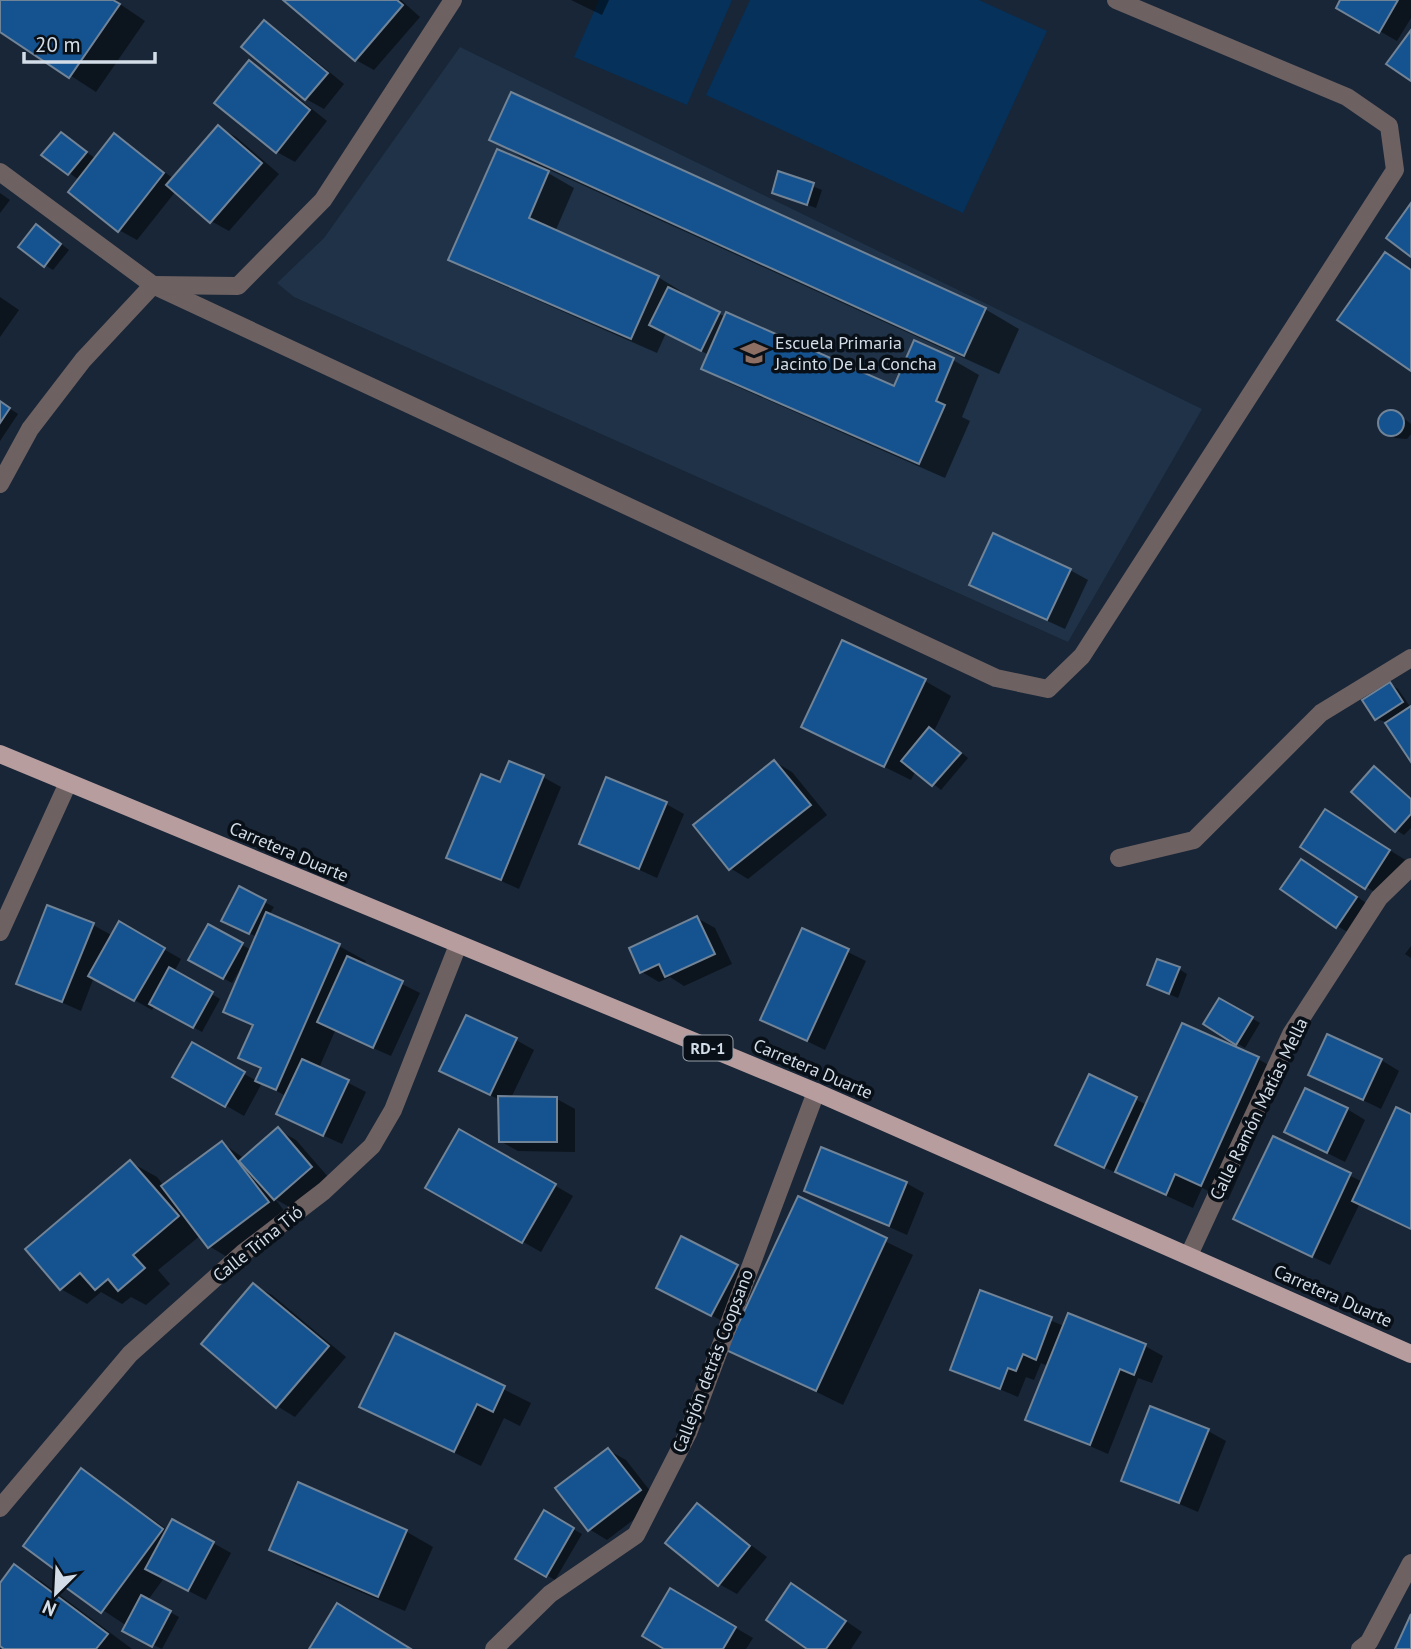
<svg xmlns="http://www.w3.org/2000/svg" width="1411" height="1649" viewBox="0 0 1411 1649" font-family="'PT Sans',sans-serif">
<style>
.built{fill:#1f3247}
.green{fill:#05315a}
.shadow{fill:#0007}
.building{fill:#145390;stroke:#718397;stroke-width:2}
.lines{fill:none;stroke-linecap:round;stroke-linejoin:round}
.minor{stroke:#6e6162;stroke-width:18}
.major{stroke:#b89d9f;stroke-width:18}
.labels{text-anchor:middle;stroke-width:7;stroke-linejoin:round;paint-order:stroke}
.shield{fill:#090f16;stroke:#969fa9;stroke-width:2}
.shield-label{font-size:16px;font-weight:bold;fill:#d3dde8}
.poi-label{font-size:18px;fill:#d3dde8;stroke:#090f16;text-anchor:start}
.street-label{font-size:18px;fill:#d3dde8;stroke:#090f16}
</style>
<rect width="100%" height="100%" fill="#182637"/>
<!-- built -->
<polygon class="built" points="460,47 1202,409 1068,642 294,297 277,283 324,238"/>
<!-- green -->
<g class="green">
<polygon points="599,0 732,0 687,105 574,57"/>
<polygon points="750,0 979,0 1047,31 963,213 706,95"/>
</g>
<!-- shadow -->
<g class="shadow">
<polygon points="3,0 114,0 145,21 96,92 0,30"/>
<polygon points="286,0 401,0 420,17 374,70 356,60"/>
<polygon points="571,0 609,0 602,15"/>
<polygon points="1342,0 1411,0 1411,18 1397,41 1338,7"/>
<polygon points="264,22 282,33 344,84 324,109 306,99"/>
<polygon points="250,62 267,73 327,121 295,162 277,152"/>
<polygon points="218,127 236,137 279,174 229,231 211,221 176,191 137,240 119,230 79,180 44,154 69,139 96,159 114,135 174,179"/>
<polygon points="491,139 985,309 1019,329 999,374 525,159"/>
<polygon points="548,173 574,188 555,232 658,277 684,293 683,296 726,317 895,388 953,360 979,375 962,417 970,421 945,478 729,383 703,368 709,355 666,333 657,353 477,274 451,259"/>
<polygon points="780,173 822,190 816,208 774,192"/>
<polygon points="0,193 10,200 0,213"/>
<polygon points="45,231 69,250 53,270 45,265"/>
<polygon points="0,297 19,310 0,337"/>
<polygon points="0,402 18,414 0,441"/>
<polygon points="1388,412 1396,412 1411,424 1411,434 1407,439 1395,438 1386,433 1380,423"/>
<polygon points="1070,570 1088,580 1065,629 989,594"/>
<polygon points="925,681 951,696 934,731 968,758 941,790 916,770 911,780 803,727"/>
<polygon points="1390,684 1398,689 1411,708 1411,759 1387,722 1376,719"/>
<polygon points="775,762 792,772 827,815 748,879 730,868"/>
<polygon points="1375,768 1411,798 1411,828 1404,835 1396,830"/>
<polygon points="543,777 561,787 519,889 449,857 501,784"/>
<polygon points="666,804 684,814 657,878 581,843"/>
<polygon points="1343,821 1407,861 1384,898 1303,847"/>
<polygon points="1302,861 1374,908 1355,936 1337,926"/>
<polygon points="239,889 274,907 269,915 339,946 366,961 364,965 420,993 391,1056 335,1031 319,1068 366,1092 342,1144 296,1123 286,1096 262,1083 244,1116 175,1076 192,1045 257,1081 262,1070 240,1057 254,1027 225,1011 243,968 241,967 232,983 190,959 209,926 251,950 257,937 232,925"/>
<polygon points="697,918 715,928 732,964 684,986 670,977 659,982 642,972"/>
<polygon points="120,924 181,959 174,972 220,999 202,1032 155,1006 152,1010 94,977 81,1011 18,983 93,925 113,936"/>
<polygon points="803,930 866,961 825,1050 762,1019"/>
<polygon points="1411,946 1411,958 1405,954"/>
<polygon points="1179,969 1187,974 1178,998 1157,989"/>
<polygon points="1220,1000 1260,1023 1245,1048 1205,1024"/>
<polygon points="516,1040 534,1050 511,1098 557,1099 575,1109 575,1152 518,1151 500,1141 500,1100 459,1080"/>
<polygon points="1258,1059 1284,1074 1228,1200 1202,1188 1193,1208 1075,1154 1090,1077 1147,1105"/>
<polygon points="1381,1060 1399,1071 1381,1109 1310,1074"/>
<polygon points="1347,1109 1365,1120 1345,1162 1286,1132"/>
<polygon points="1411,1116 1411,1229 1360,1203 1330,1265 1253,1229 1274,1139 1363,1182"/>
<polygon points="278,1130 296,1140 329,1178 293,1209 275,1199 286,1213 227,1257 209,1246 201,1235 158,1270 170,1284 146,1305 131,1297 122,1304 101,1292 87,1304 61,1289 130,1162 157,1177 164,1186 222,1143 245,1159"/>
<polygon points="460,1131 573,1196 541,1252 428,1188"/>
<polygon points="906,1183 924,1193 907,1235 806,1190"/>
<polygon points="799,1199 913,1255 843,1405 729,1349"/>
<polygon points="737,1266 755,1277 730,1325 676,1297"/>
<polygon points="254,1285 272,1295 346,1357 295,1417 277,1406 204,1344"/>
<polygon points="981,1292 1064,1326 1145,1346 1163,1356 1152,1383 1138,1378 1108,1454 1028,1419 1048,1366 1041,1363 1034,1380 1026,1377 1018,1397 952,1369"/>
<polygon points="395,1335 531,1403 520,1426 504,1418 481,1466 361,1406"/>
<polygon points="1208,1431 1226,1441 1198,1512 1124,1480"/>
<polygon points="608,1450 626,1460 658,1501 607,1540 589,1529"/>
<polygon points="81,1470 168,1530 213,1543 231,1553 206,1600 164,1578 148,1600 179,1617 162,1649 124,1631 127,1626 59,1581 64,1574"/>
<polygon points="299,1485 407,1532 433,1547 405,1611 297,1565 271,1549"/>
<polygon points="697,1505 767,1557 737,1594 719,1584"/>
<polygon points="544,1513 582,1534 555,1580 518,1559"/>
<polygon points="15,1566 41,1581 132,1649 7,1649 0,1644 0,1586"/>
<polygon points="671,1590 753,1638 746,1649 667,1649"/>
<polygon points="809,1596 862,1632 851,1649 811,1649"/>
</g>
<!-- building -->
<g class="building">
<polygon points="113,0 120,4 69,78 0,32 0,0"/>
<polygon points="283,0 397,0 403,5 355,61"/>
<polygon points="1340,0 1398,0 1379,33 1336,8"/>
<polygon points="264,20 328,73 305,100 241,47"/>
<polygon points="1411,30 1411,81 1386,64"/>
<polygon points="249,60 310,110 276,153 214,103"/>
<polygon points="511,92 986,308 964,356 489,140"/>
<polygon points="218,125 262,163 210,223 166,185"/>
<polygon points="61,132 87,152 68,175 41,155"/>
<polygon points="114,133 164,173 118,232 68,192"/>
<polygon points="497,149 549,171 529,218 659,276 631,339 448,260"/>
<polygon points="778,171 814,183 807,205 772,193"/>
<polygon points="1411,203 1411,257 1386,238"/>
<polygon points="36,224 61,244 44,267 18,247"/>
<polygon points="1385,252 1411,270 1411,371 1337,320"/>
<polygon points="668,287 720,312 701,351 649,325"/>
<polygon points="726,312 894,386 914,340 954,358 936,401 945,405 919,464 701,369"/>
<polygon points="0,401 10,408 0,423"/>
<circle cx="1391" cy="423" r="13"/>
<polygon points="993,533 1071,569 1047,620 969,585"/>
<polygon points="842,640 926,679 884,767 801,727"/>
<polygon points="1390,682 1403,702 1375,720 1362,700"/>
<polygon points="1411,706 1411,762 1385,723"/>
<polygon points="929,727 961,753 932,786 901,761"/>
<polygon points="774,760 811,805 729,870 693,825"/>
<polygon points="509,761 544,775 501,880 446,858 481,774 500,782"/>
<polygon points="1374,766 1411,799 1411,814 1395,832 1351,792"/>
<polygon points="606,777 667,802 639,869 579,844"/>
<polygon points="1325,809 1390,850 1365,889 1300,847"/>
<polygon points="1301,859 1357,897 1336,928 1280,889"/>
<polygon points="239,886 266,900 249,934 221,921"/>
<polygon points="47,905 94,923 62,1002 16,984"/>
<polygon points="266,912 340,944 276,1090 255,1081 261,1068 238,1058 253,1025 223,1012"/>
<polygon points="697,916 715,954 665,977 659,964 640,973 629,948"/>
<polygon points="119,921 165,948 134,1001 88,976"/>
<polygon points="208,924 243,943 223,979 188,960"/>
<polygon points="802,928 849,949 807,1041 760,1020"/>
<polygon points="347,956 403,981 373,1048 317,1022"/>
<polygon points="1157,959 1180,967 1169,994 1147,985"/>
<polygon points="169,967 213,992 193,1028 149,1004"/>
<polygon points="1219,998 1253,1017 1236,1045 1203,1024"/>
<polygon points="466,1015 517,1038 490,1095 439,1071"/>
<polygon points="1182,1023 1259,1057 1201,1186 1175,1174 1166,1195 1115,1172"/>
<polygon points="1327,1034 1382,1059 1363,1100 1308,1075"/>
<polygon points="192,1042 245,1072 225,1107 172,1077"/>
<polygon points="302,1059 349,1080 323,1136 276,1114"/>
<polygon points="1089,1074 1137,1097 1104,1168 1055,1145"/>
<polygon points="1305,1088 1348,1108 1327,1153 1284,1132"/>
<polygon points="498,1096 557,1097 557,1142 499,1142"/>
<polygon points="1396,1107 1411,1114 1411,1229 1352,1201"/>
<polygon points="278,1127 312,1167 274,1200 239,1161"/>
<polygon points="459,1129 556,1184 522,1243 425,1188"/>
<polygon points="1273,1136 1351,1173 1312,1257 1233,1219"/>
<polygon points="222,1141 269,1202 208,1248 161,1186"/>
<polygon points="821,1147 907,1182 889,1226 804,1191"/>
<polygon points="130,1160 179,1216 133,1255 145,1268 118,1291 108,1279 95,1290 80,1273 60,1290 25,1249"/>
<polygon points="798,1196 887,1238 816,1391 726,1350"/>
<polygon points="681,1236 738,1265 711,1316 656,1288"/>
<polygon points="253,1283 329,1346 276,1408 201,1344"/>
<polygon points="980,1290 1052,1317 1036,1360 1023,1354 1016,1371 1008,1368 1000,1389 950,1370"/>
<polygon points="1068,1313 1146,1344 1134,1375 1120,1369 1090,1445 1025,1420"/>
<polygon points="395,1333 505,1386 493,1412 477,1404 454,1452 359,1407"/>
<polygon points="1150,1406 1209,1429 1179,1503 1121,1481"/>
<polygon points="608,1448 641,1490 588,1531 555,1488"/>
<polygon points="81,1468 163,1529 101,1613 57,1581 62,1575 23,1546"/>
<polygon points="298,1482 407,1530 378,1597 269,1550"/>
<polygon points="697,1503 750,1546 718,1586 665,1543"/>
<polygon points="544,1510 574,1528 546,1577 515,1559"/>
<polygon points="172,1519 214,1542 188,1591 145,1569"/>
<polygon points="14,1564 108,1634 96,1649 4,1649 0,1646 0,1583"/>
<polygon points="791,1583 846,1621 826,1649 807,1649 766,1620"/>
<polygon points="670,1588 736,1627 723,1649 664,1649 642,1636"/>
<polygon points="141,1595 171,1611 152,1647 122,1631"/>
<polygon points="337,1603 411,1649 309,1649"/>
<polygon points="1411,1614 1411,1649 1395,1649"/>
</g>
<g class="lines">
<!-- minor -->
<g class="minor">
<polyline points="0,172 153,285 996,678 1048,689 1082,656 1395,170 1389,126 1347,97 1116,0"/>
<polyline points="0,484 30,429 83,360 153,285 238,286 323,200 453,0"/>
<polyline points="1119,858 1194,840 1321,713 1411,658"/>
<polyline points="0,932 68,783"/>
<polyline points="1189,1255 1291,1034 1379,898 1411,867"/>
<polyline points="0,1508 130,1354 243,1253 324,1191 372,1146 393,1110 458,945"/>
<polyline points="494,1649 550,1594 636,1535 688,1433 816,1092"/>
<polyline points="1360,1649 1369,1642 1411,1563"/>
</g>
<!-- major -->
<polyline class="major" points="0,754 816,1092 1411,1354"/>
</g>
<!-- icons -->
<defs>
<g id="school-bare" transform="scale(2.1)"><path d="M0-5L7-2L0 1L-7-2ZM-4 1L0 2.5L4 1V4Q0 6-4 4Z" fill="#8d6e63" stroke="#090f16" stroke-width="2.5" paint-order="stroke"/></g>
</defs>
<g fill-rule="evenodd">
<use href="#school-bare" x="754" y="353"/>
</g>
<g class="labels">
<!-- shield labels -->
<rect class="shield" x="683.5" y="1035.5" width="49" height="25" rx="5"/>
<g class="shield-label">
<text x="708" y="1054">RD-1</text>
</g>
<!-- poi labels -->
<g class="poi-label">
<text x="775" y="349">Escuela Primaria<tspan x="775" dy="21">Jacinto De La Concha</tspan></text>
</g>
<!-- street labels -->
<g class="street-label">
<text transform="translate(289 852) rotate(23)" y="6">Carretera Duarte</text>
<text transform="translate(813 1069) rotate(23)" y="6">Carretera Duarte</text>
<text transform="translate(1259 1109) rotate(-64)" y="6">Calle Ramón Matías Mella</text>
<text transform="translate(258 1244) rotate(-39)" y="6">Calle Trina Tió</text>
<text transform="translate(1333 1296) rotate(24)" y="6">Carretera Duarte</text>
<text transform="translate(713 1361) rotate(-69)" y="6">Callejón detrás Coopsano</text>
</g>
</g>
<!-- north arrow -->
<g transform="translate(56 1593) rotate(204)" stroke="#090f16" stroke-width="5" paint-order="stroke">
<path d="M0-5L12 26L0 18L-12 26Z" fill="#d3dde8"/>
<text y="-10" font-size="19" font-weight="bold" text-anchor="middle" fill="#d3dde8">N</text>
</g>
<!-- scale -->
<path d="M24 52v10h131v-10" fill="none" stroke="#d3dde8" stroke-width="3.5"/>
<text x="35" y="52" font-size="21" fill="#d3dde8" stroke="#090f16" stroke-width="5" paint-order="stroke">20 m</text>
</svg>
